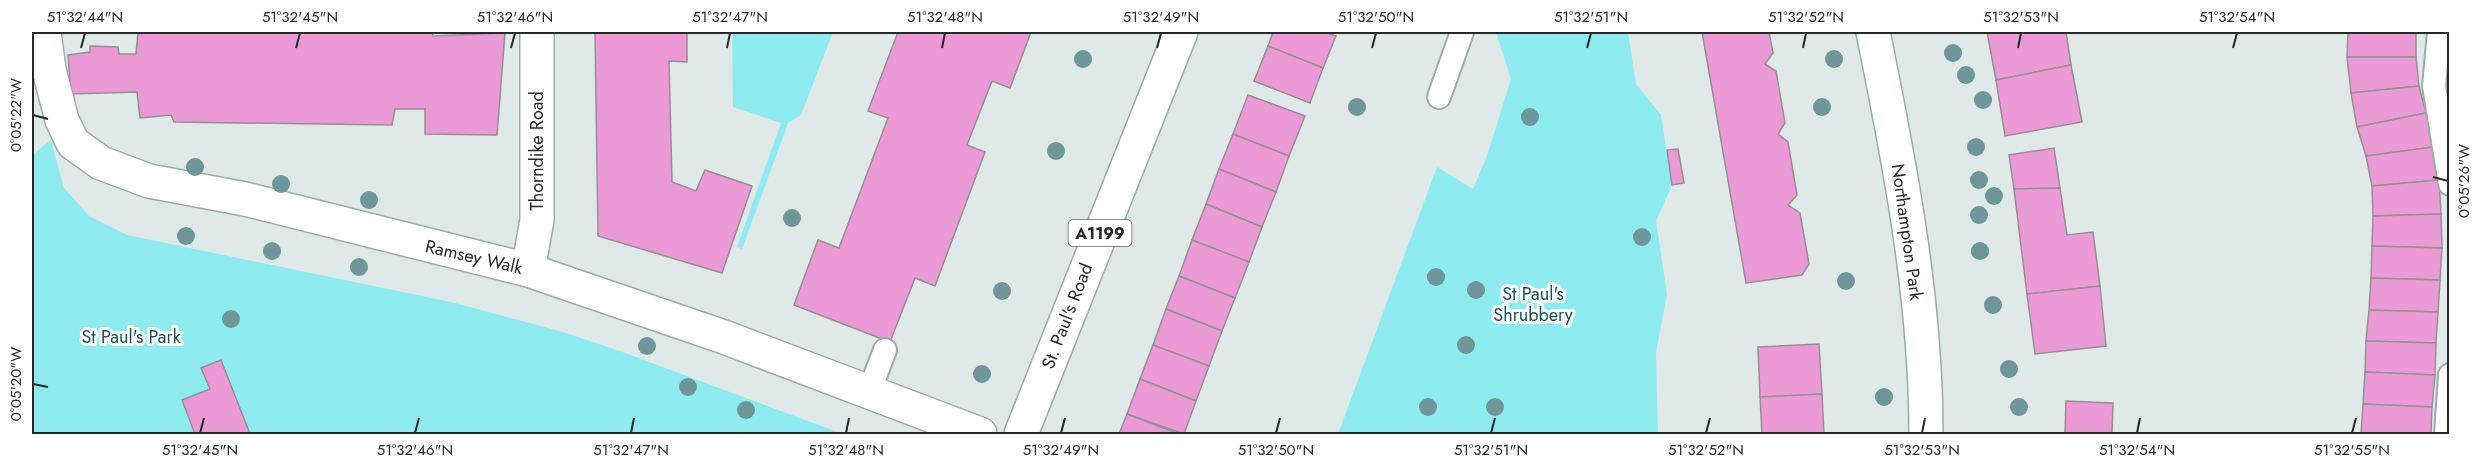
<svg xmlns="http://www.w3.org/2000/svg" width="2481" height="466" viewBox="0 0 2481 466" font-family="Jost,sans-serif">
<style>
.green{fill:#8eecf1}
.building{fill:#ec9ad5;stroke:#968f94;stroke-width:1.5}
.lines{fill:none;stroke-linecap:round;stroke-linejoin:round}
.service-casing{stroke:#a0aaab;stroke-width:26}
.minor-casing{stroke:#a0aaab;stroke-width:36}
.primary-casing{stroke:#a0aaab;stroke-width:36}
.service{stroke:#fff;stroke-width:22}
.minor{stroke:#fff;stroke-width:33}
.primary{stroke:#fff;stroke-width:33}
.tree{fill:#6f9698}
.ticks{fill:none;stroke:#252929;stroke-width:2}
.labels{text-anchor:middle;stroke-width:6;stroke-linejoin:round;paint-order:stroke}
.shield{fill:#fff;stroke:#666969;stroke-width:1.5}
.shield-label{font-size:16px;font-weight:bold;fill:#252929}
.street-label{font-size:18px;fill:#252929;stroke:#fff}
.park-label{font-size:18px;fill:#135255;stroke:#fff}
.neatline{fill:none;stroke:#252929;stroke-width:2}
.ticks-label{font-size:15px;text-anchor:middle;fill:#252929}
</style>
<rect width="100%" height="100%" fill="#dfe9ea"/>
<!-- green -->
<g class="green">
<polygon points="732,32 833,32 801,115 788,123 742,249 737,247 781,123 733,107"/>
<polygon points="1496,32 1628,32 1636,84 1661,115 1672,185 1656,221 1667,294 1656,352 1658,434 1338,434 1437,167 1473,189 1487,156 1511,79"/>
<polygon points="51,140 64,188 89,216 127,235 451,302 563,332 617,350 843,434 32,434 32,155"/>
</g>
<!-- building -->
<g class="building">
<polygon points="138,32 432,32 433,36 505,33 497,135 425,134 425,109 395,109 392,125 174,122 171,115 140,118 137,92 71,94 68,55 90,52 90,46 118,47 119,54 136,54"/>
<polygon points="595,32 687,32 687,62 669,61 672,182 696,191 705,170 752,186 722,273 598,236"/>
<polygon points="898,32 1031,32 1010,88 992,81 967,145 985,152 935,286 915,278 890,342 794,305 818,240 839,248 888,118 868,111"/>
<polygon points="1273,32 1324,32 1336,36 1323,68 1268,46"/>
<polygon points="1702,32 1769,32 1773,53 1765,64 1776,71 1785,123 1778,134 1788,142 1797,195 1788,205 1800,213 1809,264 1802,275 1746,283"/>
<polygon points="1987,32 2066,32 2071,65 1996,80"/>
<polygon points="2348,32 2416,32 2416,57 2347,57"/>
<polygon points="1268,46 1323,68 1310,103 1254,81"/>
<polygon points="2347,57 2416,57 2419,86 2351,93"/>
<polygon points="2071,65 2082,122 2005,136 1996,80"/>
<polygon points="2419,86 2426,113 2357,127 2351,93"/>
<polygon points="1248,95 1305,116 1289,156 1233,134"/>
<polygon points="2426,113 2433,147 2366,156 2357,127"/>
<polygon points="1233,134 1289,156 1276,192 1219,169"/>
<polygon points="2433,147 2439,180 2372,186 2366,156"/>
<polygon points="2054,148 2060,188 2014,189 2009,155"/>
<polygon points="1678,149 1684,183 1672,185 1667,150"/>
<polygon points="1219,169 1276,192 1262,227 1206,204"/>
<polygon points="2439,180 2441,214 2373,216 2372,186"/>
<polygon points="2060,188 2067,235 2093,232 2100,286 2027,294 2014,189"/>
<polygon points="1206,204 1262,227 1249,262 1192,240"/>
<polygon points="2441,214 2442,248 2372,246 2373,216"/>
<polygon points="1192,240 1249,262 1235,298 1179,276"/>
<polygon points="2372,246 2442,248 2440,280 2371,278"/>
<polygon points="1179,276 1235,298 1222,331 1166,309"/>
<polygon points="2371,278 2440,280 2438,312 2369,310"/>
<polygon points="2100,286 2106,346 2035,354 2027,294"/>
<polygon points="1166,309 1222,331 1209,366 1153,345"/>
<polygon points="2369,310 2438,312 2436,343 2366,341"/>
<polygon points="2366,341 2436,343 2435,375 2365,372"/>
<polygon points="1819,344 1822,394 1760,397 1758,347"/>
<polygon points="1153,345 1209,366 1196,401 1140,379"/>
<polygon points="221,360 250,434 195,434 182,400 210,389 201,368"/>
<polygon points="2365,372 2435,375 2432,407 2363,404"/>
<polygon points="1140,379 1196,401 1184,434 1127,414"/>
<polygon points="1822,394 1824,434 1762,434 1760,397"/>
<polygon points="2066,401 2113,403 2112,434 2065,434"/>
<polygon points="2363,404 2432,407 2431,434 2361,434"/>
<polygon points="1127,414 1179,434 1119,434"/>
</g>
<g class="lines">
<!-- service casing -->
<g class="service-casing">
<g id="service">
<polyline points="2439,32 2434,86 2450,184"/>
<polyline points="1439,97 1462,32"/>
<polyline points="869,392 885,350"/>
<polyline points="2446,434 2450,375"/>
</g>
</g>
<!-- minor casing -->
<g class="minor-casing">
<g id="minor">
<polyline points="44,32 49,70 62,120 73,143 101,163 149,181 245,199 528,270 724,337 980,434"/>
<path d="M1873 32C1900 164 1926 299 1926 434"/>
<polyline points="528,270 537,220 537,32"/>
</g>
</g>
<!-- primary casing -->
<g class="primary-casing">
<polyline id="primary" points="1021,434 1181,32"/>
</g>
<!-- service -->
<use href="#service" class="service"/>
<!-- minor -->
<use href="#minor" class="minor"/>
<!-- primary -->
<use href="#primary" class="primary"/>
</g>
<!-- trees -->
<g class="tree">
<circle cx="1953" cy="53" r="9"/>
<circle cx="1083" cy="59" r="9"/>
<circle cx="1834" cy="59" r="9"/>
<circle cx="1966" cy="75" r="9"/>
<circle cx="1983" cy="100" r="9"/>
<circle cx="1357" cy="107" r="9"/>
<circle cx="1822" cy="107" r="9"/>
<circle cx="1530" cy="117" r="9"/>
<circle cx="1976" cy="147" r="9"/>
<circle cx="1056" cy="151" r="9"/>
<circle cx="195" cy="167" r="9"/>
<circle cx="1979" cy="180" r="9"/>
<circle cx="281" cy="184" r="9"/>
<circle cx="1994" cy="196" r="9"/>
<circle cx="369" cy="200" r="9"/>
<circle cx="1979" cy="215" r="9"/>
<circle cx="792" cy="218" r="9"/>
<circle cx="186" cy="236" r="9"/>
<circle cx="1642" cy="237" r="9"/>
<circle cx="272" cy="251" r="9"/>
<circle cx="1980" cy="251" r="9"/>
<circle cx="359" cy="267" r="9"/>
<circle cx="1436" cy="277" r="9"/>
<circle cx="1846" cy="281" r="9"/>
<circle cx="1476" cy="290" r="9"/>
<circle cx="1002" cy="291" r="9"/>
<circle cx="1993" cy="305" r="9"/>
<circle cx="231" cy="319" r="9"/>
<circle cx="1466" cy="345" r="9"/>
<circle cx="647" cy="346" r="9"/>
<circle cx="2009" cy="369" r="9"/>
<circle cx="982" cy="374" r="9"/>
<circle cx="688" cy="387" r="9"/>
<circle cx="1884" cy="397" r="9"/>
<circle cx="1428" cy="407" r="9"/>
<circle cx="1495" cy="407" r="9"/>
<circle cx="2019" cy="407" r="9"/>
<circle cx="746" cy="410" r="9"/>
</g>
<!-- ticks -->
<path class="ticks" d="M81 48 85 33M296 48 300 33M511 48 515 33M727 48 730 33M942 48 945 33M1157 48 1161 33M1372 48 1376 33M1587 48 1591 33M1803 48 1806 33M2018 48 2021 33M2233 48 2237 33M33 115 48 119M2433 177 2448 181M33 384 48 387M200 433 204 418M415 433 419 418M631 433 634 418M846 433 849 418M1061 433 1065 418M1276 433 1280 418M1491 433 1495 418M1706 433 1710 418M1922 433 1925 418M2137 433 2140 418M2352 433 2356 418"/>
<g class="labels">
<!-- shield labels -->
<rect class="shield" x="1068.5" y="220" width="63" height="26" rx="4.5"/>
<g class="shield-label">
<text x="1100" y="239">A1199</text>
</g>
<!-- street labels -->
<g class="street-label">
<text transform="translate(537 151) rotate(-90)" y="6">Thorndike Road</text>
<text transform="translate(1907 232) rotate(82)" y="6">Northampton Park</text>
<text transform="translate(474 257) rotate(13)" y="6">Ramsey Walk</text>
<text transform="translate(1067 316) rotate(-69)" y="6">St. Paul's Road</text>
</g>
<!-- park labels -->
<g class="park-label">
<text x="1533" y="300">St Paul's<tspan x="1533" dy="21">Shrubbery</tspan></text>
<text x="131" y="343">St Paul's Park</text>
</g>
</g>
<!-- border -->
<rect width="2481" height="466" fill="none" stroke="#ffffff" stroke-width="66"/>
<rect x="33" y="33" width="2415" height="400" class="neatline"/>
<g class="ticks-label">
<text x="85" y="22">51°32'44"N</text>
<text x="300" y="22">51°32'45"N</text>
<text x="515" y="22">51°32'46"N</text>
<text x="730" y="22">51°32'47"N</text>
<text x="945" y="22">51°32'48"N</text>
<text x="1161" y="22">51°32'49"N</text>
<text x="1376" y="22">51°32'50"N</text>
<text x="1591" y="22">51°32'51"N</text>
<text x="1806" y="22">51°32'52"N</text>
<text x="2021" y="22">51°32'53"N</text>
<text x="2237" y="22">51°32'54"N</text>
<text transform="translate(16 115) rotate(-90)" y="5">0°05'22"W</text>
<text transform="translate(2464 181) rotate(-90)" y="5">0°05'26"W</text>
<text transform="translate(16 384) rotate(-90)" y="5">0°05'20"W</text>
<text x="200" y="455">51°32'45"N</text>
<text x="415" y="455">51°32'46"N</text>
<text x="631" y="455">51°32'47"N</text>
<text x="846" y="455">51°32'48"N</text>
<text x="1061" y="455">51°32'49"N</text>
<text x="1276" y="455">51°32'50"N</text>
<text x="1491" y="455">51°32'51"N</text>
<text x="1706" y="455">51°32'52"N</text>
<text x="1922" y="455">51°32'53"N</text>
<text x="2137" y="455">51°32'54"N</text>
<text x="2352" y="455">51°32'55"N</text>
</g>
</svg>
